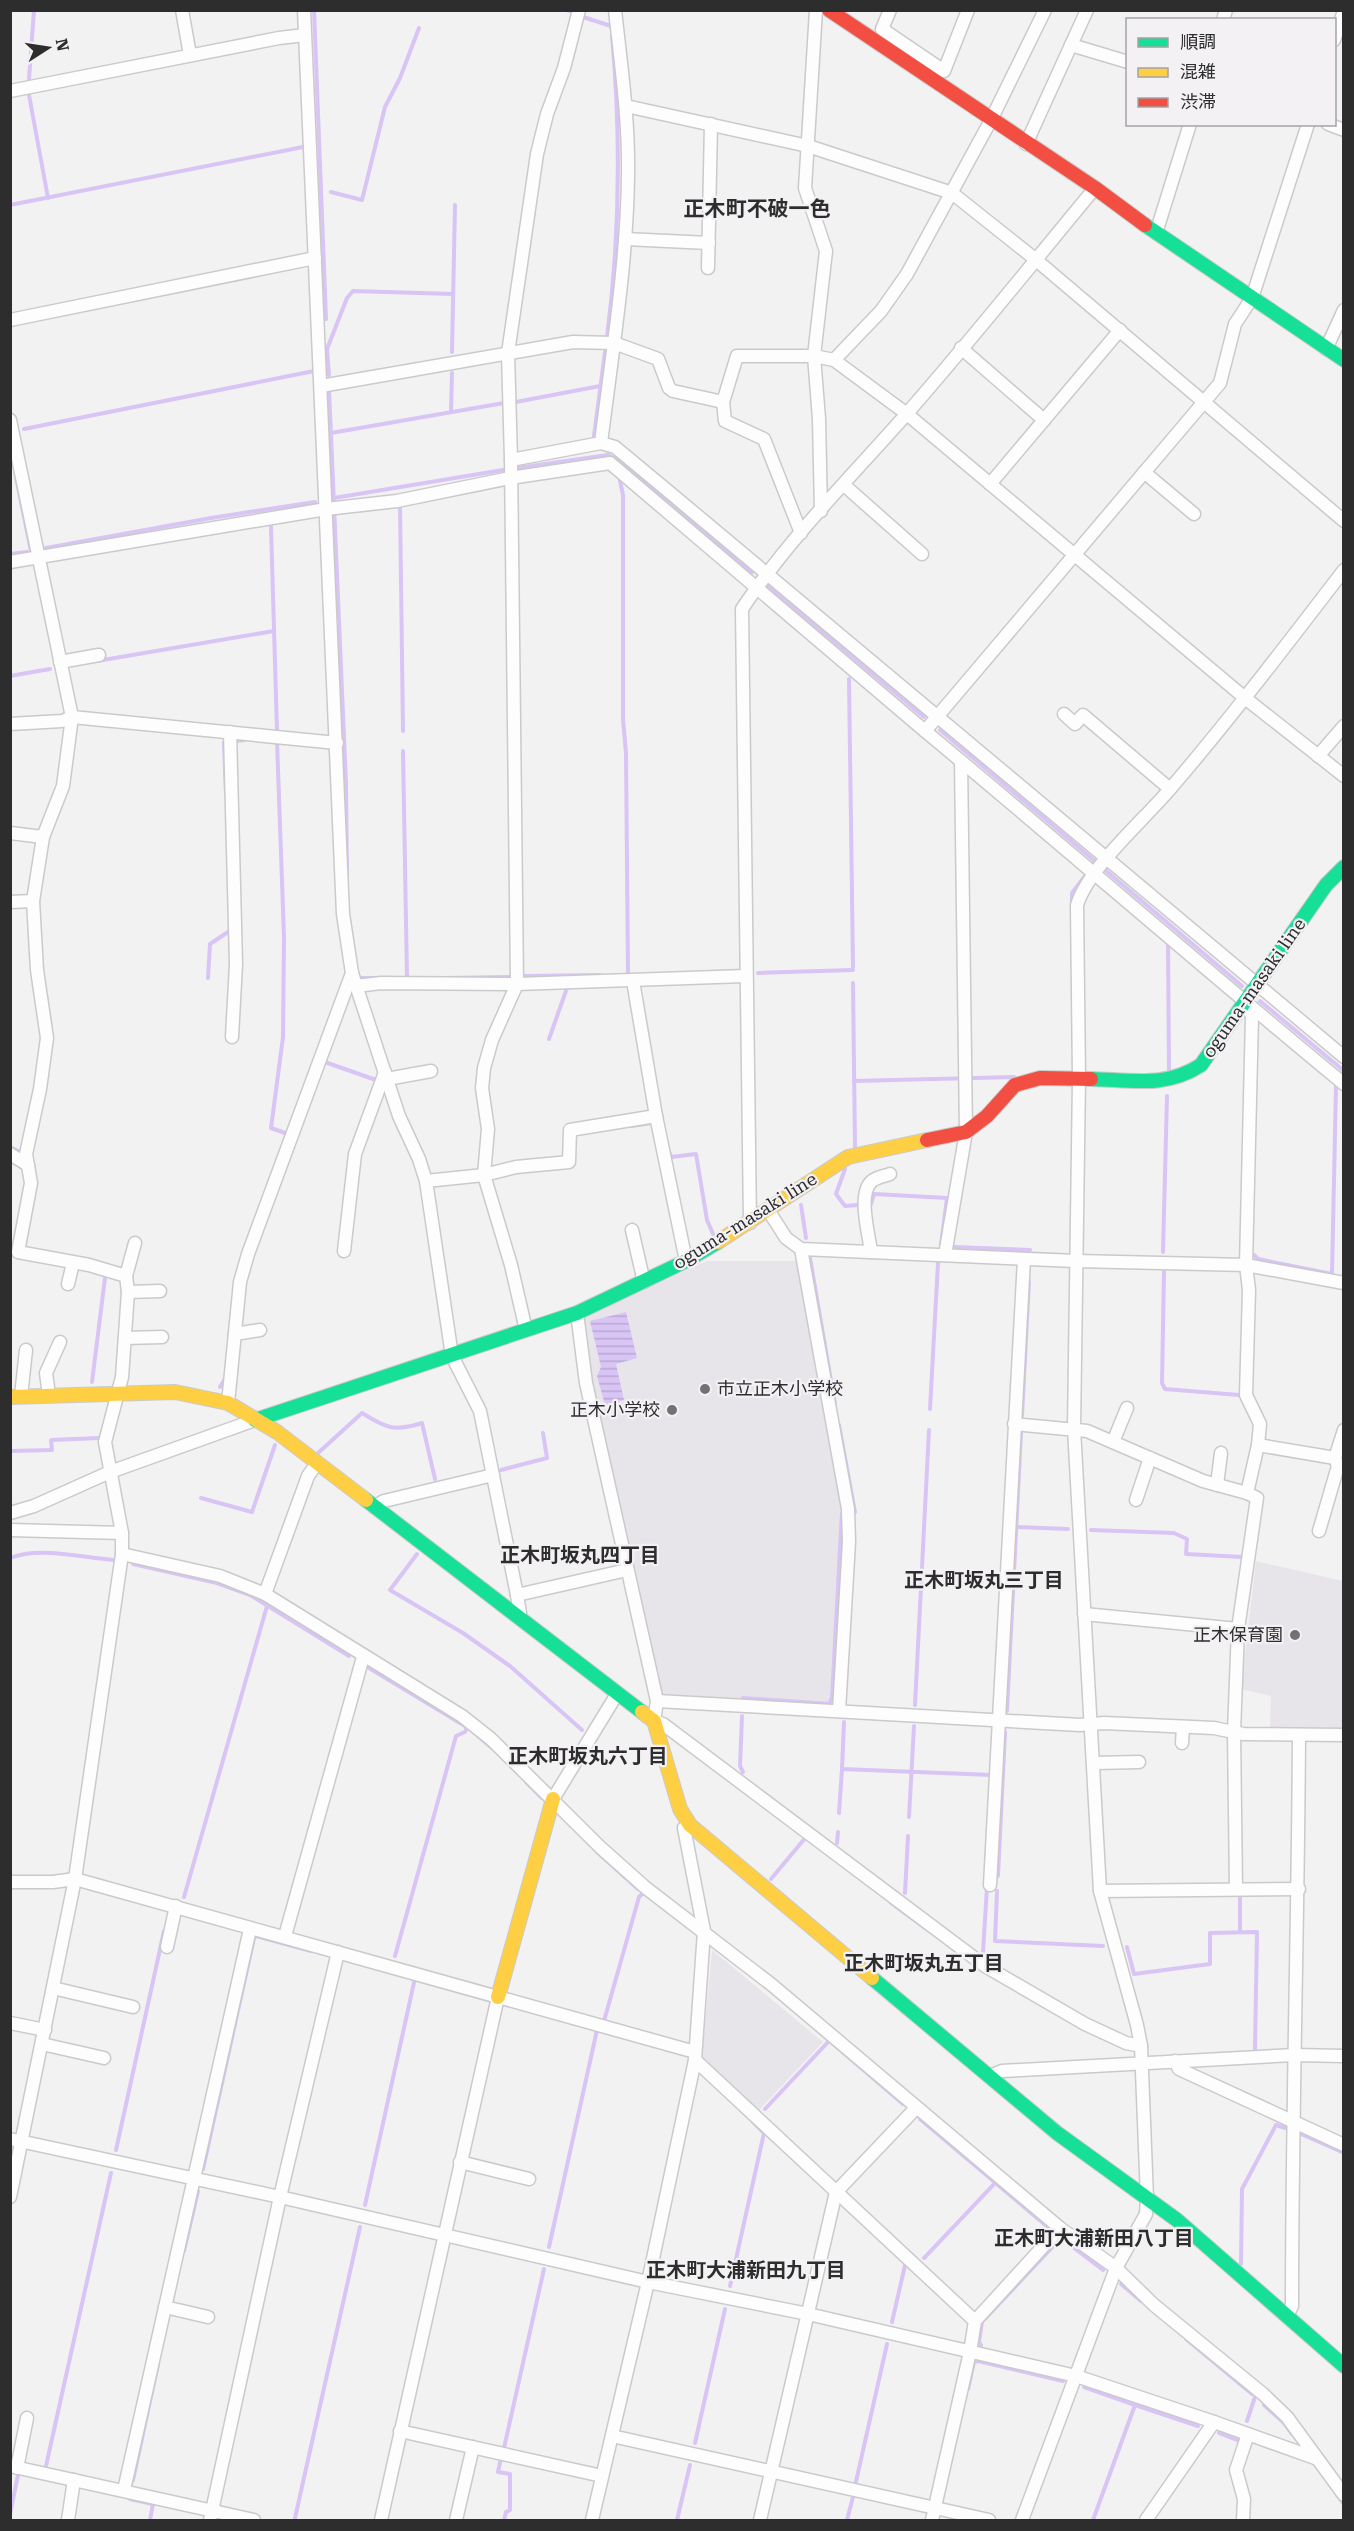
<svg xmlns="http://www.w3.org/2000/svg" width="1354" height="2531" viewBox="0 0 1354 2531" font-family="'Roboto Serif','Noto Sans JP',serif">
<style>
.built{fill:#e7e4ea}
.water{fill:url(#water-rules)}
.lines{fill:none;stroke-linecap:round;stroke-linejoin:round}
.stream{stroke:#d8c4f5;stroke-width:4}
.street-casing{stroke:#cbcacb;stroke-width:15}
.fast-casing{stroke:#cbcacb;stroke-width:16}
.slow-casing{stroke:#cbcacb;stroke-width:16}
.jam-casing{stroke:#cbcacb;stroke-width:16}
.street{stroke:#fdfdfd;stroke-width:12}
.fast{stroke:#16e098;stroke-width:14}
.slow{stroke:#ffcf43;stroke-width:14}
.jam{stroke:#f24e42;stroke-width:14}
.poi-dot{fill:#727273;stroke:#f3f1f4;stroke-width:2}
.labels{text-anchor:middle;stroke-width:4.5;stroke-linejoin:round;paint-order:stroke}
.street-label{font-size:18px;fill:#2d2d2e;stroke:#f3f1f4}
.poi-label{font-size:18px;fill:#2d2d2e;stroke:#f3f1f4;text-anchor:end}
.neighbourhood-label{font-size:20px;font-weight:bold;fill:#2d2d2e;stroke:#f3f1f4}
.quarter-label{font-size:21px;font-weight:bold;fill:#2d2d2e;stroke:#f3f1f4}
</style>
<defs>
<pattern id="water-rules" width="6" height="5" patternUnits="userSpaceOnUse" patternTransform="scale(1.5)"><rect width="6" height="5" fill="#d8c4f5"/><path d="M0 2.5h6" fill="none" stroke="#baa9d2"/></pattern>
</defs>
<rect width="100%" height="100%" fill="#f3f2f3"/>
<!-- built -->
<g class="built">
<polygon points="707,1261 797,1261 844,1515 834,1705 660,1695 601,1425 592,1375 585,1319 589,1314"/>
<polygon points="1256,1561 1343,1581 1343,1731 1270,1727 1271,1696 1241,1689"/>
<polygon points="712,1950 823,2042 759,2110 702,2058"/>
</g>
<!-- water -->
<polygon class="water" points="626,1312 637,1358 616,1364 624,1400 605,1405 597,1376 601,1367 590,1321"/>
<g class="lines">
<!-- stream -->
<g class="stream">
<polyline points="314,10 326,319"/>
<polyline points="567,10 570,11"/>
<polyline points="583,17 611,26"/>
<polyline points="29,79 34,10"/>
<polyline points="29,95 48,198"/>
<polyline points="331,192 362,200 385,107 400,78 419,28"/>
<polyline points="10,205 303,147"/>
<path d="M607 337C620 236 621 136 612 35"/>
<polyline points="452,352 455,205"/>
<polyline points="329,375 327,349 347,298 353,291 453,294"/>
<polyline points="329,389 346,784 347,873"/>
<polyline points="516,402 600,386"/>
<polyline points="451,412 452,373"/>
<polyline points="24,429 314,371"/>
<polyline points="331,433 504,403"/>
<polyline points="594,436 605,352"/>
<polyline points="517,468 608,455 621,462 752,572"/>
<polyline points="15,472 31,551"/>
<polyline points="620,481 623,495 623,719 626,753 628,975"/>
<polyline points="334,498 503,470"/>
<polyline points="400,504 403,731"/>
<polyline points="271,527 277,731"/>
<polyline points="46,548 211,518 315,502"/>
<polyline points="10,554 27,552"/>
<polyline points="766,584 924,717"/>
<polyline points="97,661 274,631"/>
<polyline points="10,676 50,669"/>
<polyline points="849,679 853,967"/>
<polyline points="940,730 1097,863"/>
<polyline points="277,741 284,937 283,1037 271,1128 288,1134"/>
<polyline points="403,751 407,978 409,978"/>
<polyline points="226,796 224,743 244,740"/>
<polyline points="1104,869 1242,986"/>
<polyline points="1072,906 1072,893 1085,876"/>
<polyline points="1168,942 1169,1072"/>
<polyline points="758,973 853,970"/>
<polyline points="525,976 600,975"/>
<polyline points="208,978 210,944 231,930"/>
<polyline points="356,978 379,978"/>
<polyline points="443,978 509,977"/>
<polyline points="853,983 855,1148"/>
<polyline points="1260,1001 1344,1071"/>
<polyline points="549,1039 567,988"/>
<polyline points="322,1061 376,1080"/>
<polyline points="854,1081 1014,1077"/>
<polyline points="631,1126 652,1123"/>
<polyline points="10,1147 20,1152"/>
<polyline points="670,1154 671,1157 696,1154 707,1220 714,1236"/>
<polyline points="845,1169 836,1194 845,1206 871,1204 874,1194 947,1198 941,1245"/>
<polyline points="801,1205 806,1238"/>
<polyline points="955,1247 1030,1250"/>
<polyline points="1163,1252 1167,1096"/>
<polyline points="1254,1255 1258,1259 1332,1274 1336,1086"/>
<polyline points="810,1258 835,1404"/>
<polyline points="1164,1272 1162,1383 1165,1389 1239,1395"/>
<polyline points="92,1382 105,1278"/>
<polyline points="220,1387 226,1377"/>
<polyline points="930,1409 938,1263"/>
<polyline points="1022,1416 1029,1282"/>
<polyline points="839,1425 855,1512"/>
<polyline points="10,1451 52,1450 51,1440 99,1438"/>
<path d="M317 1454 362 1413C386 1428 394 1432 422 1423L435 1479"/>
<polyline points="501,1470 547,1458 543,1433"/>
<polyline points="201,1498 252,1512 275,1445"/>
<polyline points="1017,1527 1068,1529"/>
<polyline points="1091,1530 1174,1533 1187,1539 1186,1554 1242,1557"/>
<polyline points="417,1554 390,1590 463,1633 510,1666 582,1730"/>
<path d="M10 1558C40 1546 83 1558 114 1560"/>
<polyline points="133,1564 217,1583 250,1595 349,1656"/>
<polyline points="369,1668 465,1726"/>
<polyline points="743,1698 829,1704 832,1698 842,1513"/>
<polyline points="915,1705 929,1430"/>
<polyline points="1007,1711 1021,1433"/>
<polyline points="742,1716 740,1766 743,1772"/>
<polyline points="844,1722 842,1769 992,1775"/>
<polyline points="478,1736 493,1749"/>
<polyline points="526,1782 542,1798"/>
<polyline points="839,1813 842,1769"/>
<polyline points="909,1817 914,1726"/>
<polyline points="837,1843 838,1832"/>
<polyline points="597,1852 638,1889"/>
<polyline points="998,1876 1005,1732"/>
<polyline points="771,1879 806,1837"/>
<polyline points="997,1891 995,1941 1103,1946"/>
<polyline points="905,1893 908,1836"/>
<polyline points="184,1897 267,1606"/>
<polyline points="891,1903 929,1931"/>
<polyline points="1240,1932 1240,1897"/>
<polyline points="1127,1947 1134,1974 1210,1964 1210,1933 1257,1932 1255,2049"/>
<polyline points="983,1952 987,1887"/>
<polyline points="395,1956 456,1736 465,1732 467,1727"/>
<polyline points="604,2021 639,1897 643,1893"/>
<polyline points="817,2030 903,2104"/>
<polyline points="765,2109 829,2041"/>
<polyline points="920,2119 1050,2229"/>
<polyline points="1299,2133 1344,2153"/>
<polyline points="116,2150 164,1931"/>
<polyline points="203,2169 254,1938 256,1936 311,1951"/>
<polyline points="365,2205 415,1978"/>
<polyline points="549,2247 597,2030"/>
<polyline points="184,2251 198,2191"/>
<polyline points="924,2258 995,2183"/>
<polyline points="1241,2264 1242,2189 1276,2125 1285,2128"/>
<polyline points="1121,2284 1141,2301"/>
<polyline points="730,2286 764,2133 753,2122"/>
<polyline points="892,2322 906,2261"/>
<polyline points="1186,2339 1252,2394"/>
<polyline points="981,2345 979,2342 982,2322 1061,2238 1103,2270"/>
<polyline points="1084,2387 1135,2405 1093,2520"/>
<polyline points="968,2389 974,2362 978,2361 1063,2381"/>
<polyline points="1135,2405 1198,2426"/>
<polyline points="1264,2405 1284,2423 1292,2434"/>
<polyline points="1247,2421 1255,2397"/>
<polyline points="1219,2433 1237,2440"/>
<polyline points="695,2443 725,2309"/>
<polyline points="504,2448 544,2269"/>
<polyline points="501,2458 498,2472 510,2474 510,2510 506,2512 504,2520"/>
<polyline points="46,2466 111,2173"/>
<polyline points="133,2480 158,2364"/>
<polyline points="855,2486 887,2344"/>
<polyline points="1337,2495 1344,2504"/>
<polyline points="130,2499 153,2504 150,2520"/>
<polyline points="10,2514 18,2475"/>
<polyline points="295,2518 360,2227"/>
<polyline points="677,2520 690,2465"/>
<polyline points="847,2520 854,2493"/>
</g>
<!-- street casing -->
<g class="street-casing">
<g id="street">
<polyline points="182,10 190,55"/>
<polyline points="304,10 343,914 352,973 399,1116 419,1159 426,1181 452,1356 480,1411 517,1595 520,1613 519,1617"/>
<path d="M579 10 564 68 547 114 537 154 508 353 511 460 601 443C612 354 627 264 628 175 629 120 621 65 615 10"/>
<polyline points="816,10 805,188 826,251 814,356 819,419 821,511"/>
<polyline points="890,10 882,29 944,71 968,10"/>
<polyline points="1223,20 1226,10"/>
<polyline points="1334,40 1344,11"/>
<polyline points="1071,45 1128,62"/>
<polyline points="10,91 279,38 305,35"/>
<polyline points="626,106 808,146 952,193 1035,259 1344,521"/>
<polyline points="1328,124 1344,130"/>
<polyline points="1026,144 1087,10"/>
<polyline points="1156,233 1190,124"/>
<polyline points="625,239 709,243"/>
<polyline points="708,268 711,124"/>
<polyline points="10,320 315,258"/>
<polyline points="961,348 1044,420"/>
<polyline points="1326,349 1344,310"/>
<polyline points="834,360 881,311 907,274 991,120 1045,10"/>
<polyline points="321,386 573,342 614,343 658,359 669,388 673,391 723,402"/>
<polyline points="10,420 72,717 63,786 43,837 33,901 37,970 47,1038 40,1089 26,1154 31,1183 18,1252 89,1265 126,1276 128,1292 122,1377 105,1442 122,1533 122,1554 75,1879 10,2197"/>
<polyline points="601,443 615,447 668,491 1344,1057"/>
<polyline points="511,460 517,984 492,1040 484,1068 482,1088 488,1129 484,1175 511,1265 526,1330"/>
<polyline points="1144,472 1194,514"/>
<polyline points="990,484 1120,330"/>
<polyline points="844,485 922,554"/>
<polyline points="801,533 764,439 725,421 723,402 737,356 814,356 834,360 907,414 1245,698 1344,776"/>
<polyline points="10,562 326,509 397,501 510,478 610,463 925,731 1220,383 1235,324 1252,298 1308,124"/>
<polyline points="60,662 99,655"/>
<polyline points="1064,714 1075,724 1083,715 1170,789"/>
<polyline points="10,724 62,721 72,717 337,743"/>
<path d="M925 731C1066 848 1203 968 1344 1084"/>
<polyline points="230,732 236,964 232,1037"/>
<polyline points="1318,756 1344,726"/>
<polyline points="10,833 43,837"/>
<polyline points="10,902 33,901"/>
<polyline points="356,986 381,983 517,984 745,976"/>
<polyline points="387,1079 431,1071"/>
<polyline points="656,1116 686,1261"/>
<polyline points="10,1154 28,1165"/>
<polyline points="426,1181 484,1175 516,1167 569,1162 570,1130 656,1116 633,981"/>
<polyline points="768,1210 786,1238 801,1249 1076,1261 1246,1265 1344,1283"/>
<path d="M750 1223 742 609C788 540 848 480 903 418 969 343 1031 265 1095 188"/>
<polyline points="632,1230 644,1282"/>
<polyline points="801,1249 848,1509 849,1542 839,1711"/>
<polyline points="344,1251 355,1154 385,1072"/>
<path d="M871 1252C869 1234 857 1194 872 1181 877 1177 885 1176 890 1174"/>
<polyline points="945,1255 966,1132 961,761"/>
<polyline points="126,1276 135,1243"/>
<polyline points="68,1284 73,1263"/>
<polyline points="128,1292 160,1291"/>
<polyline points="577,1313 586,1383 657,1701 654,1721 663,1724 985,1966 1085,2024 1126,2043 1141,2046"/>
<polyline points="235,1334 260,1330"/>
<polyline points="125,1338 162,1337"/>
<polyline points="49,1395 46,1373 60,1342"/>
<polyline points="21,1396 26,1350"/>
<polyline points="228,1403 240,1282 248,1254 352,973"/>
<polyline points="1014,1424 1087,1431 1203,1481 1247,1493"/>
<polyline points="1113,1442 1127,1408"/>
<polyline points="1258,1445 1335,1458"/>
<polyline points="1217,1485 1221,1453"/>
<polyline points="1136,1500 1150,1458"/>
<polyline points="374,1507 384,1501 493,1475"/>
<polyline points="10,1513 34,1506 110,1472 255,1420"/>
<polyline points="10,1530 122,1533"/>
<polyline points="1319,1531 1338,1466 1335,1458 1344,1430"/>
<polyline points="122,1554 220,1576 265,1594 462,1716 491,1739 600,1847 646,1888 772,1985 1060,2228 1116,2268 1154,2305 1263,2394 1287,2417 1344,2495"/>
<polyline points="265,1594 308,1476 317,1463"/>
<polyline points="517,1595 627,1570"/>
<polyline points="1084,1614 1238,1629"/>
<polyline points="657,1701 1080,1725 1104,1723 1214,1728 1243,1734 1344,1735"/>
<polyline points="1182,1743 1183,1727"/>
<polyline points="1094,1763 1139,1762"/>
<polyline points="553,1799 617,1694"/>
<polyline points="10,1882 53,1882 75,1879 695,2052"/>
<polyline points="990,1885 1024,1259"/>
<polyline points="1236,1889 1234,1732 1238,1629 1257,1498 1247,1493 1258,1445 1260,1424 1246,1395 1249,1290 1246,1265 1252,1016 1245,1002"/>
<polyline points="1100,1891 1299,1889"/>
<polyline points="285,1936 363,1657"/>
<polyline points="167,1947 176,1906"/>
<polyline points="53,1988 133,2007"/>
<polyline points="10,2023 45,2030"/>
<polyline points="42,2044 104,2058"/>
<polyline points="695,2060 975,2321 970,2352 932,2520"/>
<polyline points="1175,2061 1179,2069 1344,2145"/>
<polyline points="990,2076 1002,2071 1294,2055 1344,2056"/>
<polyline points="10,2139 280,2197 648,2282 808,2314 1076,2376 1214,2422 1315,2458"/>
<polyline points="460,2162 529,2179"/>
<polyline points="165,2307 208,2317"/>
<path d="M1287 2316 1292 2306C1292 2116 1298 1925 1299 1735"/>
<polyline points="975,2321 1060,2228"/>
<polyline points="400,2431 602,2476"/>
<polyline points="612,2436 989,2520"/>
<polyline points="10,2466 254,2520"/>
<polyline points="17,2468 27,2418"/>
<polyline points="124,2490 250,1929"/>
<polyline points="68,2520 74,2480"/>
<polyline points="210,2520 280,2197 338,1952"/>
<polyline points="381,2520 498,1997"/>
<polyline points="456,2520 473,2447"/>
<polyline points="592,2520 648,2282 695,2060 704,1931 684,1828 690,1825"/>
<polyline points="760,2520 836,2192 916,2108"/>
<path d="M1022 2520 1116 2268 1146 2214 1147 2198 1141 2046 1137 2025 1100 1891 1074 1429 1079 1079 1077 905C1089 867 1143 821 1170 789 1231 718 1287 644 1344 570"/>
<polyline points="1146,2520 1214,2422"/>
<polyline points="1243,2520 1244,2499 1236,2470 1248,2434"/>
</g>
</g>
<!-- fast casing -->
<g class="fast-casing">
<g id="fast">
<polyline points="1145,225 1344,360"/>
<path d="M1091 1079C1132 1080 1166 1088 1201 1065L1326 885 1344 867"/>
<polyline points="255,1420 577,1313 686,1261 718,1242"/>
<polyline points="366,1500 642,1712"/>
<polyline points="872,1978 1057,2133 1177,2220 1344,2366"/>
</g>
</g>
<!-- slow casing -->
<g class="slow-casing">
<g id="slow">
<polyline points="718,1242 848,1157 927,1140"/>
<polyline points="10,1397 175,1392 228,1403 277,1432 366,1500"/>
<polyline points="642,1712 654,1721 680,1809 690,1825 872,1978"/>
<polyline points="498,1997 553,1799"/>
</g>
</g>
<!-- jam casing -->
<g class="jam-casing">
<g id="jam">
<polyline points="829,10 1095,188 1145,225"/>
<polyline points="927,1140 966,1132 987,1116 1015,1085 1040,1078 1091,1079"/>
</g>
</g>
<!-- street -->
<use href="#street" class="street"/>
<!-- fast -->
<use href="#fast" class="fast"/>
<!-- slow -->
<use href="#slow" class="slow"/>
<!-- jam -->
<use href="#jam" class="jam"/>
</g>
<!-- markers -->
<g class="poi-dot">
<circle cx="705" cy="1389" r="6"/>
<circle cx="672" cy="1410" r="6"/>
<circle cx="1295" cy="1635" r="6"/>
</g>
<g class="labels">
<!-- street labels -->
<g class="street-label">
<text transform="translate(1254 988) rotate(-55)" y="6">oguma-masaki line</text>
<text transform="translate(745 1221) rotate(-32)" y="6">oguma-masaki line</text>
</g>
<!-- poi labels -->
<g class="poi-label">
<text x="717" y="1395" text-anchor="start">市立正木小学校</text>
<text x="660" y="1416">正木小学校</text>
<text x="1283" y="1641">正木保育園</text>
</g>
<!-- neighbourhood labels -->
<g class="neighbourhood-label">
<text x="580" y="1562">正木町坂丸四丁目</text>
<text x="984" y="1587">正木町坂丸三丁目</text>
<text x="588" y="1763">正木町坂丸六丁目</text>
<text x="924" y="1970">正木町坂丸五丁目</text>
<text x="1094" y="2245">正木町大浦新田八丁目</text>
<text x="746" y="2277">正木町大浦新田九丁目</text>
</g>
<!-- quarter labels -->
<g class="quarter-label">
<text x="757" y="216">正木町不破一色</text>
</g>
</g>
<!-- border -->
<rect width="1354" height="2531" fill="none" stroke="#2d2d2e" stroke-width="24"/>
<!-- legend -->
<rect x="1126" y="18" width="210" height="108" fill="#f3f1f4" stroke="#a4a3a5" stroke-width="1.5"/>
<rect x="1138" y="38" width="30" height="9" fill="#16e098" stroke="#a4a3a5" stroke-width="1.5"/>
<text x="1180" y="48" font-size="18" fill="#2d2d2e">順調</text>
<rect x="1138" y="68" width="30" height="9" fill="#ffcf43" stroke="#a4a3a5" stroke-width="1.5"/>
<text x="1180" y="78" font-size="18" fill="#2d2d2e">混雑</text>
<rect x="1138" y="98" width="30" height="9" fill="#f24e42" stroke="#a4a3a5" stroke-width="1.5"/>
<text x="1180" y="108" font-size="18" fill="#2d2d2e">渋滞</text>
<!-- north arrow -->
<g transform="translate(48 48) rotate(78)" stroke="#f3f1f4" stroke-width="4.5" paint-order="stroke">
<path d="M0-4.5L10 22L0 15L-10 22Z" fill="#2d2d2e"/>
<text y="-9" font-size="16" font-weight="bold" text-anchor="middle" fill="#2d2d2e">N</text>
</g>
</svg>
